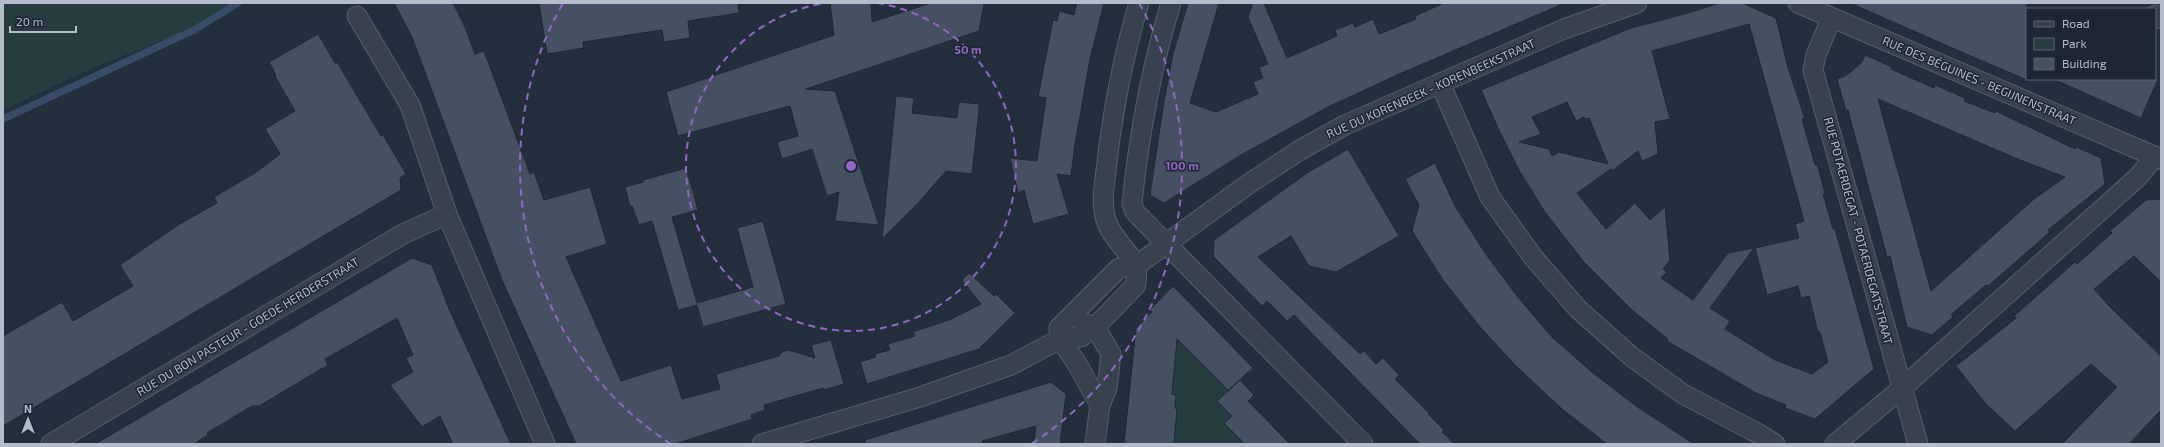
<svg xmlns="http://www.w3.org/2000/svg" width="2164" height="447" viewBox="0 0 2164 447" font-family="'Exo 2',sans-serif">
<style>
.green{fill:#263c3f}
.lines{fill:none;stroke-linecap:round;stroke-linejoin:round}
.stream{stroke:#394c67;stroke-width:7}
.building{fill:#455162;stroke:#1f2835;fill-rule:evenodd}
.minor-casing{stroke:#565f6c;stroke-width:21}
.minor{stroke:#38414e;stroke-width:19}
.ring{fill:none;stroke:#9266c3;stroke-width:2;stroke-dasharray:7 5}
.labels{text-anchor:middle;stroke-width:3;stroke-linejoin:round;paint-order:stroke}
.street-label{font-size:12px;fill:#b4bcc9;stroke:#1d2633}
.centre{fill:#9266c3;stroke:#1d2633;stroke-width:2}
.ring-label{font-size:12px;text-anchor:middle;font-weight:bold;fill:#9266c3;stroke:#1d2633;stroke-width:3;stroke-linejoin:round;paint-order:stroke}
</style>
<rect width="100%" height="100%" fill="#242f3e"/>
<!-- green -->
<g class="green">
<polygon points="3,3 235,3 193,29 97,66 3,110"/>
<polygon points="1177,338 1229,390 1217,401 1232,416 1225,423 1245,444 1174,444 1177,409 1175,408 1176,395 1172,394"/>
</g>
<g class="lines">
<!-- stream -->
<polyline class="stream" points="3,119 194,30 238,3"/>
</g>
<!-- building -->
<g class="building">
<polygon points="394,3 453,3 465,27 475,54 484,51 530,174 534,172 544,200 590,187 607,244 566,257 621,381 671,365 682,399 720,389 716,374 779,356 782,352 788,350 815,358 811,345 831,340 844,384 824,390 823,388 764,405 765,410 751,415 752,419 675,444 576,444 502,280 412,37"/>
<polygon points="539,3 738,3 739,13 688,21 690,38 664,42 662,30 583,42 584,48 547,54"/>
<polygon points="830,3 871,3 872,22 931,3 984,3 979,31 806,89 835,91 879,225 835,221 839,192 827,196 812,149 782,159 777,142 798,136 790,106 678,136 666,92 834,35"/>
<polygon points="1077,3 1104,3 1090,59 1075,144 1071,176 1057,174 1069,214 1033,224 1024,190 1018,193 1010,158 1037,161 1046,98 1038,97 1053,20 1057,21 1059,11 1074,15"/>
<polygon points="1188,3 1219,3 1190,103 1216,112 1258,94 1253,82 1263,78 1259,67 1268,64 1248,17 1253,3 1264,3 1287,58 1337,36 1335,30 1353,23 1355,27 1373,19 1379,34 1416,19 1415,16 1444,3 1565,3 1397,75 1328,107 1241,155 1164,203 1150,195 1164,101 1173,54"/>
<path d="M1720 3H1742L1776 18 1788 68 1805 119H1802L1815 165 1817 164 1825 193 1823 194 1833 229H1835L1874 369 1815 419 1785 408 1786 405 1756 393 1667 341 1668 339 1633 311 1583 261 1545 212 1520 172 1498 128 1481 90 1631 28 1685 14ZM1749 24 1804 221 1795 224 1799 238 1755 248 1767 295 1798 286 1801 298 1809 296 1818 332H1820L1828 362 1812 374 1775 360 1725 329 1730 321 1710 308 1754 248 1728 253 1693 300 1661 278 1667 272 1663 269 1670 260 1665 207 1650 220 1635 203 1606 229 1577 193 1611 169 1612 171 1638 151 1642 161 1658 154 1655 122 1670 119 1652 51ZM1567 102 1576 121 1584 117 1585 119 1589 118 1608 164 1559 152 1552 156 1549 149 1519 142 1541 134 1532 117Z"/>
<polygon points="1850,3 2027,3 2027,80 1966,54"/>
<polygon points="318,34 335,63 337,62 381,136 383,135 406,174 400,178 401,190 3,426 3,336 62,302 73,321 133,286 120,265 178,225 217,203 214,197 255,173 280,154 265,129 295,111 275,76 276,75 269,62"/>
<path d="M1865 55 1892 67 1891 69 1934 88 1935 85 1965 98 1964 101 1995 113 1996 111 2075 149 2076 147 2101 158 2105 184 2048 230 2050 232 1988 286 1986 285 1960 307 1951 315 1953 317 1932 335 1907 327 1890 256 1887 257 1848 110 1846 111 1837 79 1845 76 1853 70 1862 62ZM1878 99 2020 160 2065 177 2034 199 1931 291Z"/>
<polygon points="2053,79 2158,79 2141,118"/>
<polygon points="896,96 914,98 912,113 957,118 959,102 979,104 979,110 972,174 946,171 919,202 882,239"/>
<polygon points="1348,149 1399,236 1336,272 1309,266 1291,236 1258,257 1360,354 1364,351 1376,364 1383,358 1399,375 1395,379 1429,413 1428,414 1444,430 1442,432 1455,444 1420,444 1294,315 1287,321 1267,301 1262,306 1213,256 1214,240 1307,173"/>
<polygon points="1435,163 1455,206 1485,253 1517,296 1552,337 1593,373 1636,406 1694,444 1607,444 1562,409 1515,365 1480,327 1443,280 1412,231 1419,205 1405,179"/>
<polygon points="686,168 698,210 672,217 697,303 753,287 737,228 763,221 786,304 703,327 697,305 678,310 652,221 639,225 632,206 630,207 625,187 643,182 643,180"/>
<polygon points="2161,199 2161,282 2134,256 2094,289 2111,308 2161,356 2161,410 2129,444 2062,444 2117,387 2091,364 2015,431 1986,404 1956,366 2016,318 2014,316 2075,262 2077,264 2095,248 2112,233 2110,231 2146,200"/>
<polygon points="412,258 432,265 449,309 511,444 453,444 440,416 422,427 390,385 413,372 406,358 413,355 397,318 325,359 328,365 259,406 252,406 207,433 208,435 194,444 95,444"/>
<polygon points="969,273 994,296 996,294 1015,313 979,349 867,384 860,362 876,357 875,354 890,350 888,344 915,336 913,332 949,320 981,304 962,280"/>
<polygon points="1173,286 1253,368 1228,390 1177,339 1172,394 1176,395 1175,408 1177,409 1174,444 1124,444 1136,328 1152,312 1150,310"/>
<polygon points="1240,380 1254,395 1248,401 1290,444 1245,444 1224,423 1232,416 1217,401"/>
<polygon points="1051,382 1066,394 1060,444 1034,444 1036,426 982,441 983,444 866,444 865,440"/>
</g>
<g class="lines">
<!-- minor casing -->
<g class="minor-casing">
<g id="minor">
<path d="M1171 3C1151 68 1139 136 1132 203L1135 212 1363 444"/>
<polyline points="1798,3 2161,159"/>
<polyline points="2155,15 2161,19"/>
<polyline points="357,16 410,105 447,214 545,444"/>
<polyline points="1831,19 1816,55 1813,70 1918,444"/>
<polyline points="1440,83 1490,197 1533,257 1578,309 1632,357 1683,394 1757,433 1775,444"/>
<path d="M1137 265C1127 251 1111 236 1106 220 1101 204 1104 187 1106 171 1112 115 1123 57 1139 3"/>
<polyline points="1083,323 1095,327 1111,354 1107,388 1100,405 1095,444"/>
<polyline points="1100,405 1076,362 1060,339 1059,328 1119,268 1137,265 1247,185 1300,150 1345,125 1564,29 1637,3"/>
<polyline points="51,444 403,234 447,214"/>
<polyline points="762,444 920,397 1011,365 1060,339 1081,337 1095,327 1136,285 1137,265"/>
<polyline points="1835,444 1901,389 2138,177 2155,156"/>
</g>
</g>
<!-- minor -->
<use href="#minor" class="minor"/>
</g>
<!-- distance rings -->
<g class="ring">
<path d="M877 3A165 165 0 1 1 825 3"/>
<path d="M671 444A331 331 0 0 1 563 3M1139 3A331 331 0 0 1 1031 444"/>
</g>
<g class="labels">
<!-- street labels -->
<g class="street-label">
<text transform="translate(1979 81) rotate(23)" y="4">RUE DES BÉGUINES - BEGIJNENSTRAAT</text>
<text transform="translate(1431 89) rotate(-24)" y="4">RUE DU KORENBEEK - KORENBEEKSTRAAT</text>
<text transform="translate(1858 231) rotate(75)" y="4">RUE POTAERDEGAT - POTAERDEGATSTRAAT</text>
<text transform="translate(248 327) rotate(-31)" y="4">RUE DU BON PASTEUR - GOEDE HERDERSTRAAT</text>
</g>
</g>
<circle cx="851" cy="166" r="6" class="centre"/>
<g class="ring-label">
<text x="968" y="54">50 m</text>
<text x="1182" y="170">100 m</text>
</g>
<!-- border -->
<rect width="2164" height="447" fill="none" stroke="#b4bcc9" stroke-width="8"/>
<!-- legend -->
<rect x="2026" y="8" width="130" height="72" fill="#1d2633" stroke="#59626f"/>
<rect x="2034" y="21" width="20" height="6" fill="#38414e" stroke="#59626f"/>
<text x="2062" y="28" font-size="12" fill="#b4bcc9">Road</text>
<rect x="2034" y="38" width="20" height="12" fill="#263c3f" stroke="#59626f"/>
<text x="2062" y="48" font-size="12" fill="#b4bcc9">Park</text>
<rect x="2034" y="58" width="20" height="12" fill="#455162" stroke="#59626f"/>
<text x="2062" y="68" font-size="12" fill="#b4bcc9">Building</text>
<!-- north arrow -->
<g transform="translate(28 419)" stroke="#1d2633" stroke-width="3" paint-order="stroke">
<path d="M0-3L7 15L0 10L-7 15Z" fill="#b4bcc9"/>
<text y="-6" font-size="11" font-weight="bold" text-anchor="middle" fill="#b4bcc9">N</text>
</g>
<!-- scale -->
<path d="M10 26v6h66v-6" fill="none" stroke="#b4bcc9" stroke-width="2"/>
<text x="16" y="26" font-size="12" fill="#b4bcc9" stroke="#1d2633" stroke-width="3" paint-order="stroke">20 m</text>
</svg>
